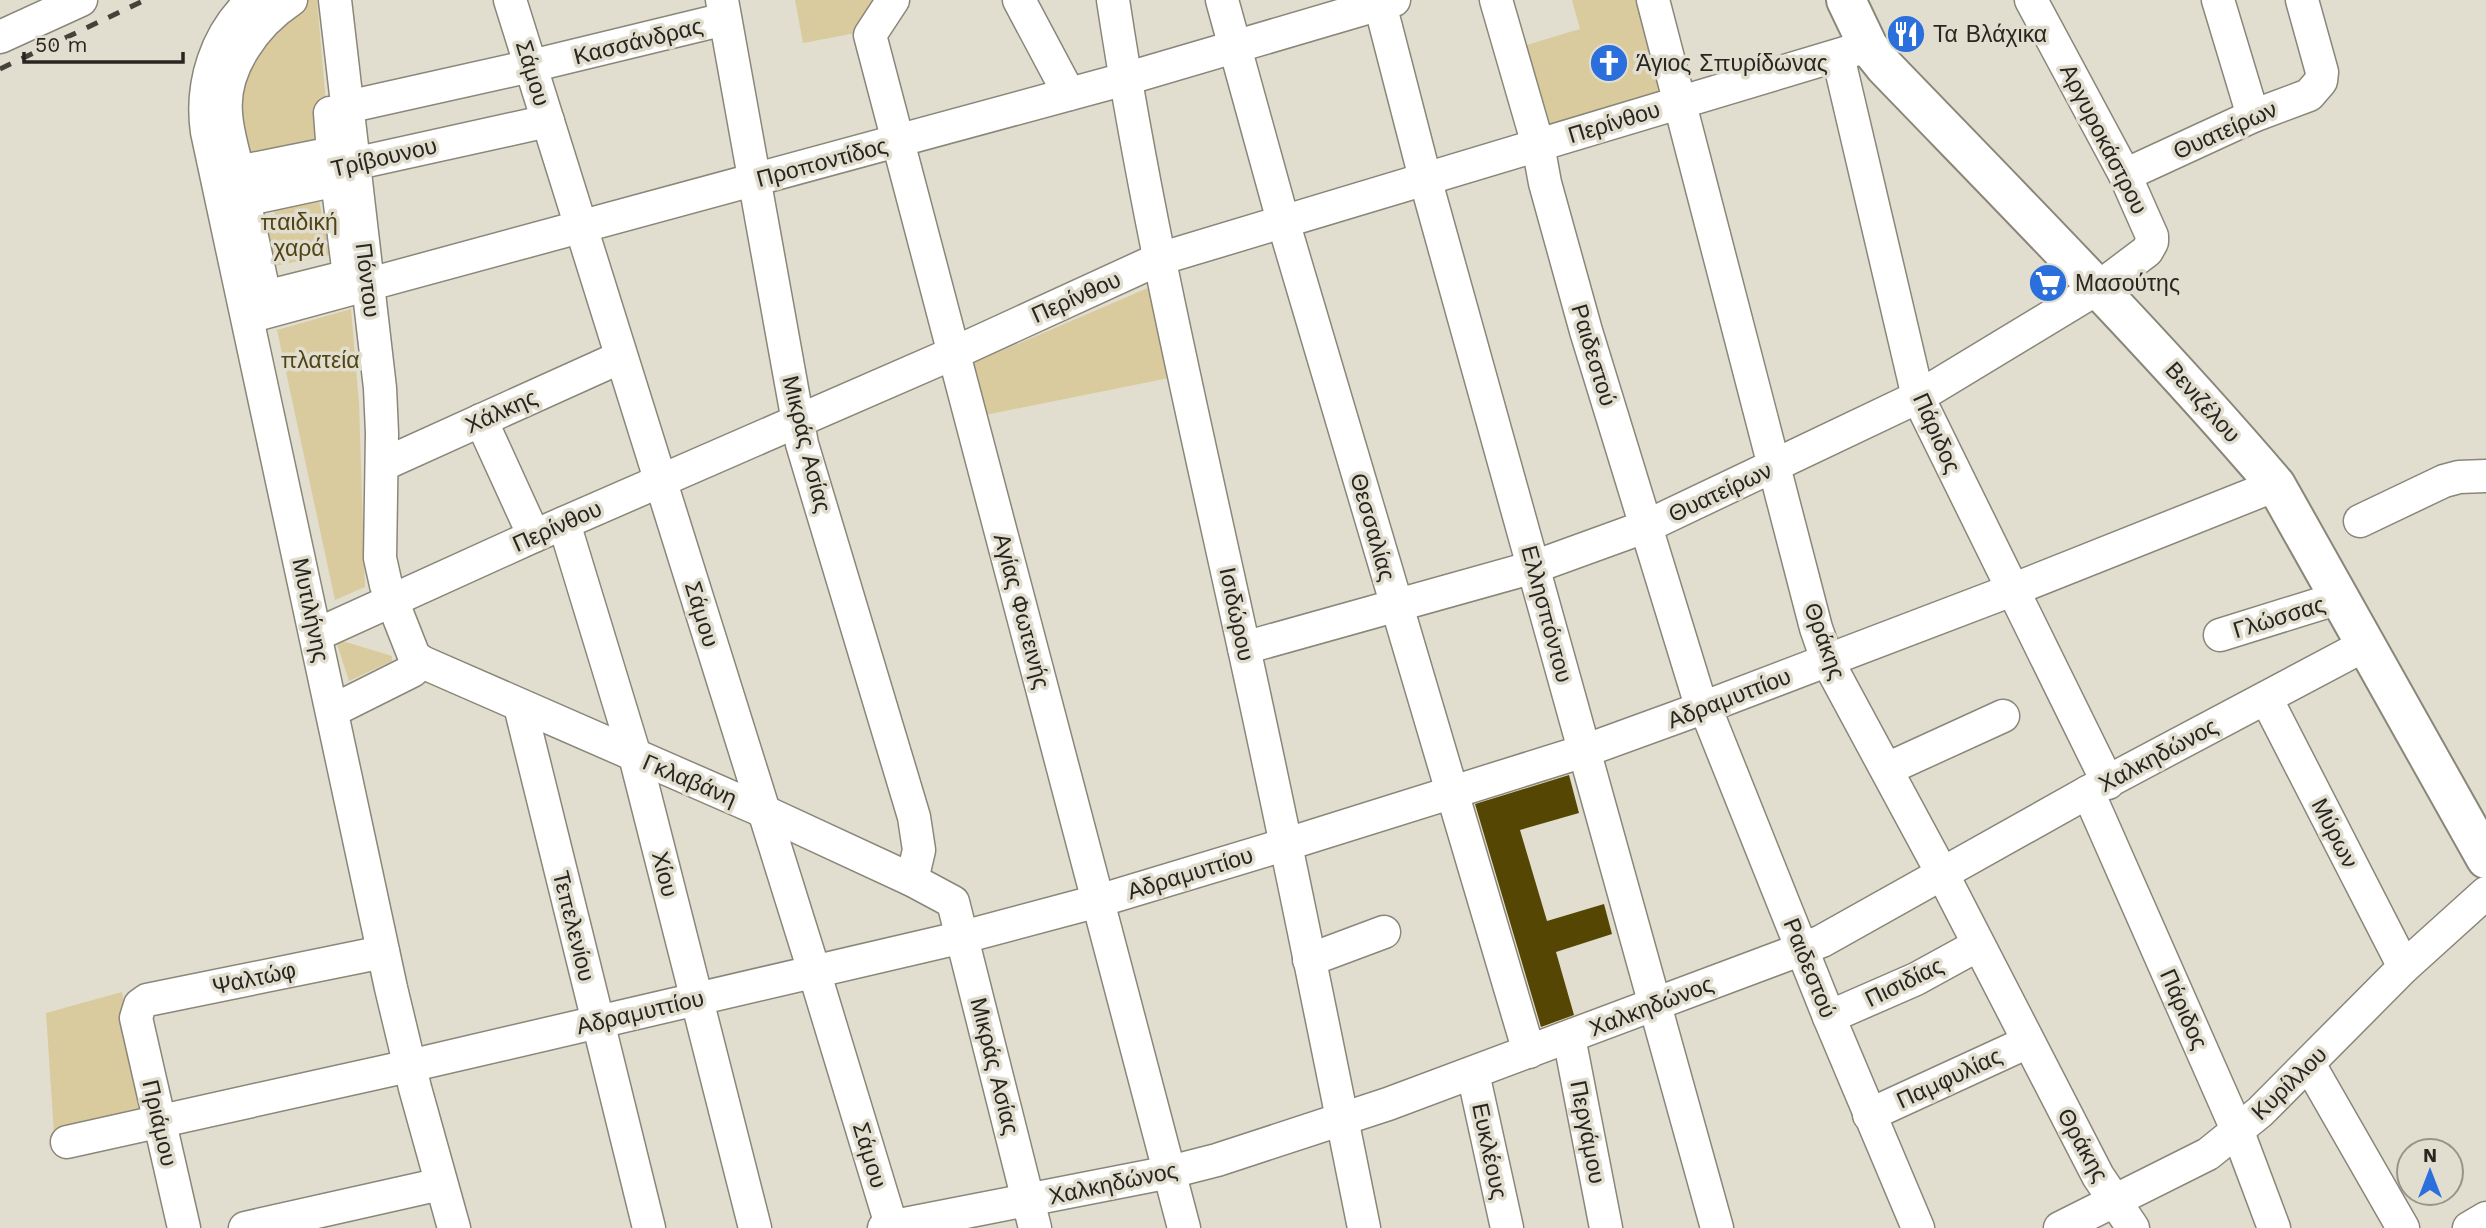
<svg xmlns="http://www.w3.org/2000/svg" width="2486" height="1228" viewBox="0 0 2486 1228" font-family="'Work Sans',sans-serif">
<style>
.green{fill:#d9cb9d}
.building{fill:#564603}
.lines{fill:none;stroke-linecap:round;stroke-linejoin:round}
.minor-casing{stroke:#8a8679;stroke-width:35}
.major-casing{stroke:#8a8679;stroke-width:42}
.minor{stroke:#fff;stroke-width:32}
.major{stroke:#fff;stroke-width:38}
.rail{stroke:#44423b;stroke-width:5;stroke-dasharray:12 12;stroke-linecap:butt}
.labels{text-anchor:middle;stroke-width:7;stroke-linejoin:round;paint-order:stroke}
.poi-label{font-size:23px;fill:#282621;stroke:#e2decf;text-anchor:start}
.street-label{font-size:23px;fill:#282621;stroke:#e2decf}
.park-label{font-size:23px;fill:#504315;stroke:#e2decf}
</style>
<rect width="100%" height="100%" fill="#e2decf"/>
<!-- green -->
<g class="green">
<polygon points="299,0 317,0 330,150 242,168 233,85"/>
<polygon points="795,0 878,0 861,32 803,43"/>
<polygon points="1572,0 1637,0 1663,93 1547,128 1523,46 1580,29"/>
<polygon points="317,190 330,255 265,268 255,226 276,221 272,198"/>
<polygon points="1150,287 1169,378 985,415 971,364"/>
<polygon points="351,309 359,403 365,587 335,600 277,330"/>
<polygon points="339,640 392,656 392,661 349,681 336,641"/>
<polygon points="122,992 148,1111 54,1133 46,1013"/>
</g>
<!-- building -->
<polygon class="building" points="1569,775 1579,813 1520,830 1547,921 1604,904 1612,934 1556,952 1574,1015 1541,1027 1475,804"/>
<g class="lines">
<!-- minor casing -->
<g class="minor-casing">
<g id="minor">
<path d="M253 0C216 33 200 84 207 132L391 988 415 1088 454 1228"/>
<path d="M291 0C256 23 222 68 226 113 227 133 234 153 238 172L333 153 330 113"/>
<polyline points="335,0 380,388 382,433 380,558 386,585 414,656 422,662 763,811 912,880 953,902 1035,1228"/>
<polyline points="510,0 814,971 892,1228"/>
<polyline points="722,0 802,444 914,817 919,850 912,880"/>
<polyline points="893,0 870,35 1184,1228"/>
<polyline points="1019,0 1069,94"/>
<path d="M1113 0C1145 212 1194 420 1240 630 1284 829 1324 1028 1364 1228"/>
<polyline points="1222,0 1283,221 1529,1052"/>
<polyline points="1379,0 1425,178 1717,1228"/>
<polyline points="1496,0 1538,145 1545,183 1586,331 1702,709"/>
<polyline points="1653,0 1816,628 1827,660 1943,875 2098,1176 2133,1228"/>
<polyline points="2218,0 2253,116"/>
<polyline points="0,37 81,0"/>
<polyline points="1838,56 1918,397 2108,783"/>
<polyline points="347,107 531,66 725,19"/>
<polyline points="335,168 548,121"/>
<polyline points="2125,175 2253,116 2309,95 2321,81 2322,72 2302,0"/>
<polygon points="337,180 349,276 265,297 244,200"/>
<polyline points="248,317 1125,79 1394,0"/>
<polyline points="481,420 534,536"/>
<polyline points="382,465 621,357"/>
<polyline points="2360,521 2444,481 2459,477 2486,476"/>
<polyline points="564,523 635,756 755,1228"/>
<polyline points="316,635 534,536 954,353 1159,259 1868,46"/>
<polyline points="2220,635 2339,598"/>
<polyline points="1244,648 1534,567 1647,526 1918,397 2098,288 2147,251 2152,242 2152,236 2125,175 2031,0"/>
<polyline points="2266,698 2404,967"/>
<polyline points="520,706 649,1228"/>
<polyline points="1705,707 1829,1017 1918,1228"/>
<polyline points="332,711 412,671 422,662"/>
<polyline points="1887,769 2003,716"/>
<polyline points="2088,792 2238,1132 2274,1228"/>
<polyline points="1309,960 1384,932"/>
<polyline points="1829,1017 1916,979 1978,945"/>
<polyline points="1569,1037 1606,1228"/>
<polyline points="2309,1064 2403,1228"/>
<polyline points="1473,1073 1507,1228"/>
<polyline points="1869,1115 2028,1042"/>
<polyline points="67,1142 409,1066 963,937 1098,901 1287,844 1584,751 1705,707 2012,590 2276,485"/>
<polyline points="184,1228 136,1018 140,1005 147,1000 383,952"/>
<polyline points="245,1228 441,1184"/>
<polyline points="884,1228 1170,1172 1217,1160 1388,1104 1802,949 1822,941 2088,792 2365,645"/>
<polyline points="2060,1228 2208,1154 2260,1112 2404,967 2486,893"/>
<polyline points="2469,1228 2486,1218"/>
</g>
</g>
<!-- major casing -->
<g class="major-casing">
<path id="major" d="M1846 0 1868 46 1884 66C2017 204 2152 340 2276 485L2486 859"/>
</g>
<!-- minor -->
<use href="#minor" class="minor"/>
<!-- major -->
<use href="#major" class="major"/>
<!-- rail -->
<polyline class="rail" points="0,69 145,0"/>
</g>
<!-- icons -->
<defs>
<g id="restaurant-disc" transform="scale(2.0125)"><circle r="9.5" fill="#2a6fdb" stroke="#e2decf"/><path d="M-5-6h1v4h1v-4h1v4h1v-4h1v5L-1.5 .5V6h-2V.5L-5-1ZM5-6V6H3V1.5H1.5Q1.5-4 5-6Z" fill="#fff"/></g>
<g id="church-disc" transform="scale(2.0125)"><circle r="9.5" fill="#2a6fdb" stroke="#e2decf"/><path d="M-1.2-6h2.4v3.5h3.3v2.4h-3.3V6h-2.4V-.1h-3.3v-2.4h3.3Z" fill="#fff"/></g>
<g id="supermarket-disc" transform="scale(2.0125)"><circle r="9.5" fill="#2a6fdb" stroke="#e2decf"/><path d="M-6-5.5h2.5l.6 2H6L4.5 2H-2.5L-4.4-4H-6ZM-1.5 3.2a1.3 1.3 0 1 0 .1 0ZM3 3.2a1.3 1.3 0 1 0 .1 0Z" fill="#fff"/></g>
</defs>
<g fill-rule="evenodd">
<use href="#restaurant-disc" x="1906" y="34"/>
<use href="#church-disc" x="1609" y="63"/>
<use href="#supermarket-disc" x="2048" y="283"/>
</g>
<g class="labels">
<!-- poi labels -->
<g class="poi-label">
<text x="1933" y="42">Τα Βλάχικα</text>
<text x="1636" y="71">Άγιος Σπυρίδωνας</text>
<text x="2075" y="291">Μασούτης</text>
</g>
<!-- street labels -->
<g class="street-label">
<text transform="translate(638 41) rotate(-14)" y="8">Κασσάνδρας</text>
<text transform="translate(533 73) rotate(73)" y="8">Σάμου</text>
<text transform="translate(1614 122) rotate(-17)" y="8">Περίνθου</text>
<text transform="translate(2225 130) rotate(-24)" y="8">Θυατείρων</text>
<text transform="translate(2104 139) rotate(63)" y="8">Αργυροκάστρου</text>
<text transform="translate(384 157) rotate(-13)" y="8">Τρίβουνου</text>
<text transform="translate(822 162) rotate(-15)" y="8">Προποντίδος</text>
<text transform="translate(368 280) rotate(83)" y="8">Πόντου</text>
<text transform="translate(1076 297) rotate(-24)" y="8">Περίνθου</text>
<text transform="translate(1594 355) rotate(73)" y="8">Ραιδεστού</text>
<text transform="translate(2203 402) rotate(48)" y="8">Βενιζέλου</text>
<text transform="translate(501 411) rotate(-24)" y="8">Χάλκης</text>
<text transform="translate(1937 433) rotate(66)" y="8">Πάριδος</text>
<text transform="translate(807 444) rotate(76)" y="8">Μικράς Ασίας</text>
<text transform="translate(1720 492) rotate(-25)" y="8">Θυατείρων</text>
<text transform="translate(557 526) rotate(-24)" y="8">Περίνθου</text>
<text transform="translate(1373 527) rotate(74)" y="8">Θεσσαλίας</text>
<text transform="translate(311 610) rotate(78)" y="8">Μυτιλήνης</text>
<text transform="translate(1022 611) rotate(75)" y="8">Αγίας Φωτεινής</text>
<text transform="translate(702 614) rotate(73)" y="8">Σάμου</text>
<text transform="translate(1237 614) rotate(78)" y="8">Ισιδώρου</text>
<text transform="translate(1547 614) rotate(75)" y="8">Ελλησπόντου</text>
<text transform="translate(2279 617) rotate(-17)" y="8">Γλώσσας</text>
<text transform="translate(1825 641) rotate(70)" y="8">Θράκης</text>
<text transform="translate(1729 698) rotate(-21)" y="8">Αδραμυττίου</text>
<text transform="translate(2158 755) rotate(-28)" y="8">Χαλκηδώνος</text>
<text transform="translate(690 780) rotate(23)" y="8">Γκλαβάνη</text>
<text transform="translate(2335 833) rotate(63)" y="8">Μύρων</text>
<text transform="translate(1190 873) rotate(-17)" y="8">Αδραμυττίου</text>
<text transform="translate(665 874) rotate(76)" y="8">Χίου</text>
<text transform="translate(574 926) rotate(76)" y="8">Τεπελενίου</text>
<text transform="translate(1810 968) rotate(68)" y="8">Ραιδεστού</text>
<text transform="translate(254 978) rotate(-12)" y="8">Ψαλτώφ</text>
<text transform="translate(1904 982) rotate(-26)" y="8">Πισιδίας</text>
<text transform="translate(1651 1006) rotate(-21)" y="8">Χαλκηδώνος</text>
<text transform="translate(2184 1009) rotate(66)" y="8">Πάριδος</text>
<text transform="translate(640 1012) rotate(-13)" y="8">Αδραμυττίου</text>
<text transform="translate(995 1066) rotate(76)" y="8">Μικράς Ασίας</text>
<text transform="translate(1949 1078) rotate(-25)" y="8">Παμφυλίας</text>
<text transform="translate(2289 1083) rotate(-44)" y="8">Κυρίλλου</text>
<text transform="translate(160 1123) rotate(77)" y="8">Πριάμου</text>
<text transform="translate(1588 1132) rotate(79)" y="8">Περγάμου</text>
<text transform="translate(2083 1145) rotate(61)" y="8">Θράκης</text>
<text transform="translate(1490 1151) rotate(78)" y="8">Ευκλέους</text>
<text transform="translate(870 1155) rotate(73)" y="8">Σάμου</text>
<text transform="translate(1113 1183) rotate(-12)" y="8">Χαλκηδώνος</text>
</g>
<!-- park labels -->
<g class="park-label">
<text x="299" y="230">παιδική<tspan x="299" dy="26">χαρά</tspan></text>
<text x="320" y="368">πλατεία</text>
</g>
</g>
<!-- north arrow -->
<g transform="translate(2430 1172)"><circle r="33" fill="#e2decf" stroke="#989489" stroke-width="2"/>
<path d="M0-5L12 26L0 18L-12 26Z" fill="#2a6fdb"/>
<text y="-10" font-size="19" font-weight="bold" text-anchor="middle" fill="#282621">N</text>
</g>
<!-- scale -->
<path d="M24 52v10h159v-10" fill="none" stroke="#282621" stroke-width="3.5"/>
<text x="35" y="52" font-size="21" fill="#282621" stroke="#e2decf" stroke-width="5" paint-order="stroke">50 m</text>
</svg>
